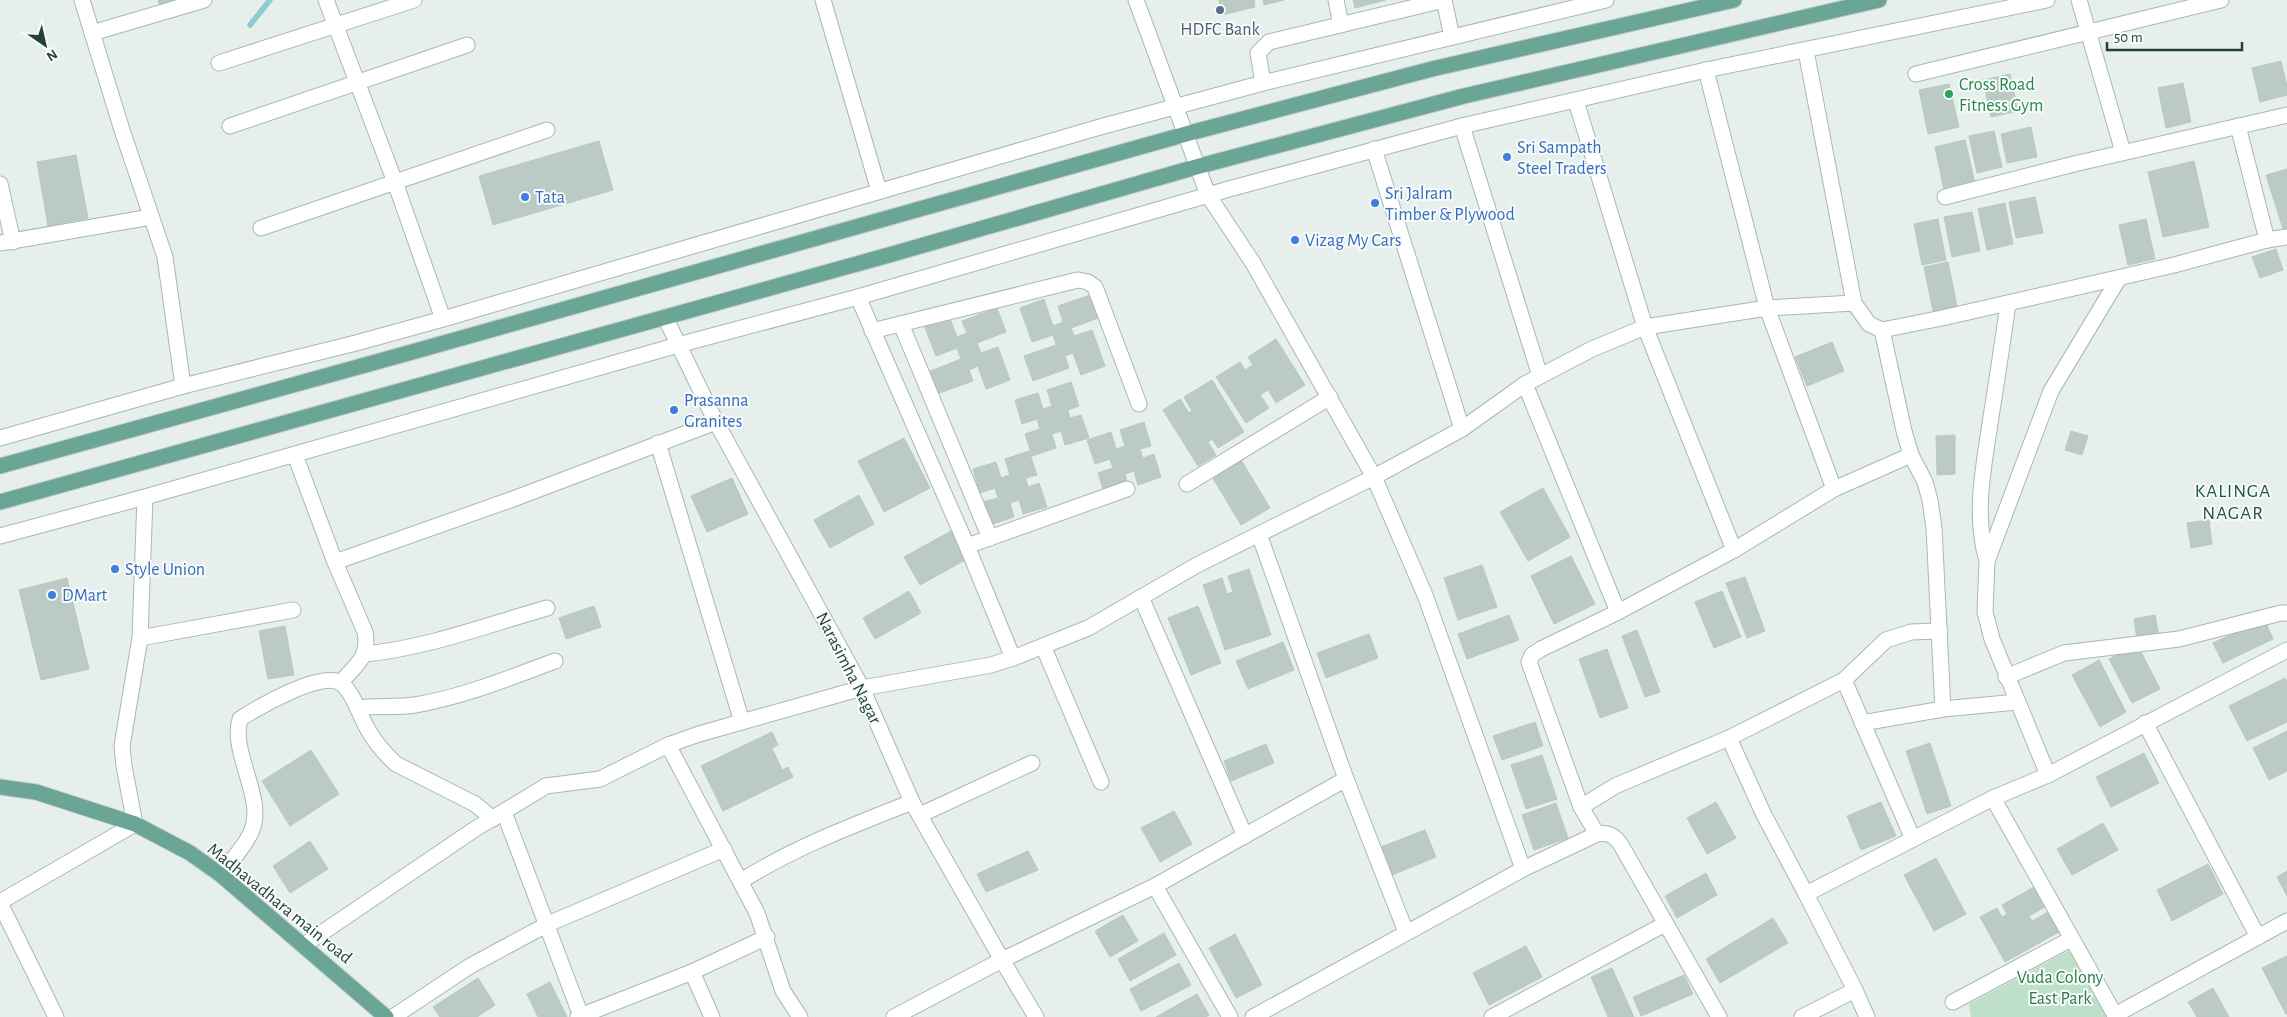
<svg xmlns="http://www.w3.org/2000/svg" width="2287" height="1017" viewBox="0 0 2287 1017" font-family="'Alegreya Sans',sans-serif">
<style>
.green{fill:#bfe0c8}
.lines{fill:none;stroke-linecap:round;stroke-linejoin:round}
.stream{stroke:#8ec9d4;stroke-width:5.5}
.building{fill:#bbcac4;stroke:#b8c9c2}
.minor-casing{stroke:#a8b8b2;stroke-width:17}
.major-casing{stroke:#c2cac8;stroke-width:17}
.minor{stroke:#fff;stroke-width:15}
.major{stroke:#6aa596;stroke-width:15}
.service-dot{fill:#5c6f8a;stroke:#f7fbf9;stroke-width:2}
.leisure-dot{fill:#2e9e5b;stroke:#f7fbf9;stroke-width:2}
.shop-dot{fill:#3f7fe0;stroke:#f7fbf9;stroke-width:2}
.labels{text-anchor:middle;stroke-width:4;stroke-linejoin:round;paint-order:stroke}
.service-label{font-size:18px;fill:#4e5e75;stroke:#f7fbf9}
.leisure-label{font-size:18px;fill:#27864d;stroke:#f7fbf9;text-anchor:start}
.shop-label{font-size:18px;fill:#366cbe;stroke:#f7fbf9;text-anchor:start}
.street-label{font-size:18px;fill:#24423a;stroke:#f7fbf9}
.park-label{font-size:18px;fill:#2d7a4b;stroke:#f7fbf9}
.neighbourhood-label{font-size:19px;letter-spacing:1px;fill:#1f5548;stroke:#f7fbf9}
</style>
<rect width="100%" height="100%" fill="#e6efeb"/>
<!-- green -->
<polygon class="green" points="2072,949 2109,1017 1971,1017 1969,1004"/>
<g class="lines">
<!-- stream -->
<polyline class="stream" points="250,25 270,0"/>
</g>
<!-- building -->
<g class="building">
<polygon points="158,0 180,0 160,6"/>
<polygon points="1219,0 1254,0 1255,7 1222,15"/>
<polygon points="1263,0 1284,0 1264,5"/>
<polygon points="1353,0 1386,0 1355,8"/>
<polygon points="2281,61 2287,86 2287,95 2260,102 2252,68"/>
<polygon points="2010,74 2018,111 1991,117 1983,80"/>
<polygon points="2183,83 2191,122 2166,128 2158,88"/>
<polygon points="1949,84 1959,127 1928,134 1919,90"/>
<polygon points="2031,127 2037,157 2007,163 2001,134"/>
<polygon points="1994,131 2002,167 1977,173 1969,136"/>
<polygon points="1965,140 1975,183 1944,190 1935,147"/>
<polygon points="599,141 613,190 493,225 479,176"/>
<polygon points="76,155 88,218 48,226 37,162"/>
<polygon points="2194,161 2209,227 2163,237 2148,172"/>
<polygon points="2287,169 2287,231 2284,232 2266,175"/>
<polygon points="2035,197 2043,233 2016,238 2009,202"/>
<polygon points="2005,203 2013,244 1987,250 1978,209"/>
<polygon points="1972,212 1980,251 1952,257 1944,217"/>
<polygon points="1938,219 1946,260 1922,265 1914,224"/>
<polygon points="2146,219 2155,259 2128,265 2119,225"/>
<polygon points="2276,249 2283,270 2260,278 2252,257"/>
<polygon points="1948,262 1957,306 1933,311 1924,267"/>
<polygon points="1093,294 1101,317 1071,328 1074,336 1092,330 1105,366 1081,375 1073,353 1065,356 1069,368 1033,381 1024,356 1056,345 1053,335 1032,342 1020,308 1044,299 1053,326 1063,322 1058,306"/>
<polygon points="997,308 1006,332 977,343 981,353 998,347 1010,380 986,389 978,366 969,370 973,381 937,394 928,372 961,359 957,348 936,356 924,325 949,316 957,337 967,333 962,321"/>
<polygon points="1276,339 1305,385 1276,403 1268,390 1260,395 1269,408 1246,423 1216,377 1240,362 1245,370 1253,365 1248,357"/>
<polygon points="1832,342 1844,371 1807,386 1795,357"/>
<polygon points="1212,380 1244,432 1218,448 1212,439 1208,442 1216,455 1198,466 1163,410 1180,399 1189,413 1192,411 1184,397"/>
<polygon points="1071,382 1079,406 1068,410 1070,418 1081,415 1089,438 1065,445 1061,431 1052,434 1056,448 1032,456 1025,434 1040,429 1037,419 1022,424 1015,400 1038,393 1043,409 1052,406 1047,390"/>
<polygon points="1144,422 1151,446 1140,449 1143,458 1154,454 1161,477 1138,485 1134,471 1125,474 1129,488 1105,495 1098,473 1113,468 1110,459 1095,464 1087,440 1111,432 1116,449 1125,446 1120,430"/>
<polygon points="2071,431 2088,436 2082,455 2065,450"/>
<polygon points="1955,435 1955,474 1937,475 1936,436"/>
<polygon points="904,438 930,488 884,512 858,461"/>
<polygon points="1029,451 1037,475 1026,478 1028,487 1039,483 1047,507 1023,514 1019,500 1010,503 1014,517 990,525 983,502 998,498 995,488 980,493 973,469 996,462 1001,478 1010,475 1005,459"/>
<polygon points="1240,458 1270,508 1241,525 1211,475"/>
<polygon points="732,478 748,514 707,532 691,496"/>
<polygon points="1543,488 1570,537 1528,561 1500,512"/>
<polygon points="859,495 874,524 830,548 814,520"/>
<polygon points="2209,520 2212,544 2191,548 2187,523"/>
<polygon points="951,531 967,559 920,585 904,557"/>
<polygon points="1571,556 1595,604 1554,624 1531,576"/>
<polygon points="1482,565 1497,607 1458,620 1444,578"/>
<polygon points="1249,569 1271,635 1225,650 1203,585 1222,578 1227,594 1233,592 1228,576"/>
<polygon points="1745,577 1765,631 1747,638 1726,583"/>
<polygon points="67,578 89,669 41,680 19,590"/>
<polygon points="909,591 921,613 875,639 863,618"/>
<polygon points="1722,591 1741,637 1714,648 1695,602"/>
<polygon points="594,606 601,627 566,639 559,618"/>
<polygon points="1198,606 1221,663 1191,675 1168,618"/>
<polygon points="1509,615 1519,640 1467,659 1458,634"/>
<polygon points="2155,615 2159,636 2137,640 2134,619"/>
<polygon points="2264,619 2273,639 2223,663 2213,643"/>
<polygon points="285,626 294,675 268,679 259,631"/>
<polygon points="1637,630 1660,692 1645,697 1622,636"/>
<polygon points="1369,634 1378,658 1326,678 1317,653"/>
<polygon points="1283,642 1294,670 1248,689 1236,661"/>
<polygon points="2137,644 2160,689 2132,703 2109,659"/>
<polygon points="1607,649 1628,708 1600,718 1579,659"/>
<polygon points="2099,660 2126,712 2100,727 2072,675"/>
<polygon points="2285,678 2287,682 2287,722 2247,741 2229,706"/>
<polygon points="1535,722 1543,746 1502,760 1493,736"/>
<polygon points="2287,731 2287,771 2269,780 2253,748"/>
<polygon points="772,732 778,745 772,748 782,770 788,767 793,777 723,811 701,766"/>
<polygon points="1930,743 1951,806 1927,814 1906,751"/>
<polygon points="1266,744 1274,763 1231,781 1224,761"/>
<polygon points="311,750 339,794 290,826 262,781"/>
<polygon points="2144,753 2159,783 2111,807 2096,777"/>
<polygon points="1542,755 1557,799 1526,809 1511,765"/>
<polygon points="1716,802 1736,838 1707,854 1687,818"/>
<polygon points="1881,802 1896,836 1861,850 1847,816"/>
<polygon points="1556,803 1568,838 1534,850 1522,815"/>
<polygon points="1174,811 1192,844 1160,862 1141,828"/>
<polygon points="2103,823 2118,850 2072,875 2057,849"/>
<polygon points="1425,830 1436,857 1392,875 1381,847"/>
<polygon points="310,841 328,869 290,893 273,866"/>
<polygon points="1028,851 1038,870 986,892 977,874"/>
<polygon points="1936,858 1966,914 1934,931 1904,875"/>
<polygon points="2208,864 2223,894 2172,921 2157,890"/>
<polygon points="2287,871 2287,896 2277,877"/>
<polygon points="1706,873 1717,895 1677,918 1665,896"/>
<polygon points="2034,887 2045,907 2029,916 2032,921 2048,912 2059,932 2005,962 1980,917 1997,908 2002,917 2007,914 2002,905"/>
<polygon points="1123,915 1138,941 1110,957 1095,931"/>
<polygon points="1773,918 1788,943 1720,983 1706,959"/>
<polygon points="1164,933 1176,955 1130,981 1118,959"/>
<polygon points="1235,934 1262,985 1236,998 1209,948"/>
<polygon points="1526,946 1542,977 1489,1005 1473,973"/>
<polygon points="2287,956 2287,1014 2286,1014 2262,968"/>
<polygon points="1179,963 1191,985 1141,1011 1130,989"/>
<polygon points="1612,968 1634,1017 1608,1017 1591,977"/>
<polygon points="1684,975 1693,994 1641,1016 1633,997"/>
<polygon points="478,978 495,1005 477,1017 440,1017 433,1007"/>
<polygon points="550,982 567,1017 538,1017 527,994"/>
<polygon points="2213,988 2229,1017 2197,1017 2188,1002"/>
<polygon points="1197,994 1209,1015 1206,1017 1156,1017"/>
</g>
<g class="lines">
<!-- minor casing -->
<g class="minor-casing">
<g id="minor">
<polyline points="82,0 122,130 165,257 183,386"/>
<polyline points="326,0 395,182 443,319"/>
<polyline points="823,0 879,191"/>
<polyline points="1136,0 1208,195 1253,263 1374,477 1425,595 1523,869"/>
<polyline points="1336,0 1341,25"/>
<polyline points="1444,0 1452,37"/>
<polyline points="2079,0 2123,152"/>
<polyline points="92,33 204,0"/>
<polyline points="219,63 414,0"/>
<polyline points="1706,70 1767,308 1834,489"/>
<polyline points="1916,74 2221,0"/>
<polyline points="1263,83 1258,53 1269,42 1444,0"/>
<polyline points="1576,101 1645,327 1734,550"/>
<polyline points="230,126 467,45"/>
<polyline points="1462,126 1540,376"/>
<polyline points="1374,149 1462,429"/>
<polyline points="0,184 13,242"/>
<polyline points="1945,197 2074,164 2287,115"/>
<polyline points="261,228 547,130"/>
<polyline points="2267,240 2287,237"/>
<polyline points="0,243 151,217"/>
<polyline points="858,297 967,546 1127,489"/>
<polyline points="1854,303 1869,324 1882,330 1942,318 2174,265 2267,240 2238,126"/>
<polyline points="665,317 716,422 862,688 912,802 1002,960 1036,1017"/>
<polyline points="901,324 990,538"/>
<polyline points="1882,330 1904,431 1911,455 1925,482 1930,500 1934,528 1943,709"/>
<polyline points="872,331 1078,280 1088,282 1095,287 1139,404"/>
<polyline points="1525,384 1618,612 1734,550 1834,489 1911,455"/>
<polyline points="0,438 183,386 356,343 443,319 1100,127 1263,83 1606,0"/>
<polyline points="658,443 742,722"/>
<path d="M295 455 335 562 365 632C370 657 356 665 341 682"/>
<polyline points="1187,484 1330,397"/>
<polyline points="0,536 145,497 678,345 858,297 1229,189 1462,126 1706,70 2047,0"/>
<polyline points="967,546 1013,658"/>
<path d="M1987 561C1973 514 1984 465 1991 417 1997 379 2003 341 2008 303"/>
<polyline points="335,562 513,499 716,422"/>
<polyline points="1141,597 1245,836"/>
<polyline points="140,638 293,610"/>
<polyline points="1043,646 1101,782"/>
<path d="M365 654C427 648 487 625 547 608"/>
<polyline points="2006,677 2064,653 2179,639 2281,613 2287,613"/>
<polyline points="1844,680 1913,839"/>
<path d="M357 708C376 705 396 708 415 705 463 697 509 678 555 661"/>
<polyline points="1862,723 1943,709 2017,702"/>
<polyline points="2145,723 2258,937"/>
<polyline points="1729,738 1764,815 1806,894"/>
<polyline points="668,745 757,913 783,991 800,1017"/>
<polyline points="2048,775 1992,639 1985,612 1987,561 2051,391 2119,278"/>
<polyline points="1346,779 1406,932"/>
<polyline points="1993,798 2116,1017"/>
<polyline points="1581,807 1615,786 1729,738 1844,680 1886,640 1911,632 1940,631"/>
<polyline points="504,812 581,1016"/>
<polyline points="920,815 1032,763"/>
<polyline points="1597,834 1581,807 1529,662 1532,655 1541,649 1618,612"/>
<path d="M221 875C230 862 247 844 252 830 265 798 230 752 240 719 257 708 325 668 342 684 354 694 359 714 367 728 374 741 385 754 396 764L475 804 493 819"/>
<path d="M741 881C795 847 854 825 912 802"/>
<polyline points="1155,886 1230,1017"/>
<polyline points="0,902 135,824 124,766 122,746 140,638 145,497"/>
<polyline points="0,903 56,1017"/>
<polyline points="304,945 475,829 546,786 600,779 668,745 699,734 862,688 991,665 1013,658 1088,628 1197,565 1374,477 1462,429 1525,384 1592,349 1645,327 1767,308 1854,303 1806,51"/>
<polyline points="692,972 712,1017"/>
<polyline points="1855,990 1867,1017"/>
<polyline points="1953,1002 2071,939"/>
<polyline points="2115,1015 2287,921"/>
<polyline points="393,1017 470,966 548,924 724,849"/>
<polyline points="578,1017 692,972 767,937"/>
<polyline points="894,1017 1002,960 1155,886 1346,779 1259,534"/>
<path d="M1253 1017 1523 869 1597 834C1608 832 1614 835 1621 845L1719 1017"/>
<polyline points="1492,1017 1665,924"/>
<polyline points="1802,1017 1855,990 1806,894 1993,798 2048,775 2287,650"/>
</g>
</g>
<!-- major casing -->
<g class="major-casing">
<g id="major">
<polyline points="0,466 405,354 1186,134 1432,69 1734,0"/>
<polyline points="0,502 889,255 1196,167 1464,96 1879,0"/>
<polyline points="0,787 36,792 135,824 190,853 221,875 386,1017"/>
</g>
</g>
<!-- minor -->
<use href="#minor" class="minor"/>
<!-- major -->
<use href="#major" class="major"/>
</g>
<!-- markers -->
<circle class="service-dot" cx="1220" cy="10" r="5"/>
<circle class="leisure-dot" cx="1949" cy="94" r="5"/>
<g class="shop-dot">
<circle cx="1507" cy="157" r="5"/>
<circle cx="525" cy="197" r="5"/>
<circle cx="1375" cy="203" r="5"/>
<circle cx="1295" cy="240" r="5"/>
<circle cx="674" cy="410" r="5"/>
<circle cx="115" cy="569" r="5"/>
<circle cx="52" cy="595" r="5"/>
</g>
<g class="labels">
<!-- service labels -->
<g class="service-label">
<text x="1220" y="35">HDFC Bank</text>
</g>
<!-- leisure labels -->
<g class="leisure-label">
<text x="1959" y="90">Cross Road<tspan x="1959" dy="21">Fitness Gym</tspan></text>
</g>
<!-- shop labels -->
<g class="shop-label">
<text x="1517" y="153">Sri Sampath<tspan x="1517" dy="21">Steel Traders</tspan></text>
<text x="1385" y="199">Sri Jalram<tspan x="1385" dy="21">Timber &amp; Plywood</tspan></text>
<text x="535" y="203">Tata</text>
<text x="1305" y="246">Vizag My Cars</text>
<text x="684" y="406">Prasanna<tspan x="684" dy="21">Granites</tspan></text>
<text x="125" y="575">Style Union</text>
<text x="62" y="601">DMart</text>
</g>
<!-- street labels -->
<g class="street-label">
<text transform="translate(849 668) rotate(63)" y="6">Narasimha Nagar</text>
<text transform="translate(280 903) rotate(39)" y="6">Madhavadhara main road</text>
</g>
<!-- park labels -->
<g class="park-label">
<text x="2060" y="983">Vuda Colony<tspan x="2060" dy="21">East Park</tspan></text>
</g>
<!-- neighbourhood labels -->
<g class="neighbourhood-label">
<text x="2233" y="497">KALINGA<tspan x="2233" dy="22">NAGAR</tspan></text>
</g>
</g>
<!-- north arrow -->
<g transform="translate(45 45) rotate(146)" stroke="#f7fbf9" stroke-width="4" paint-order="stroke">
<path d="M0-4L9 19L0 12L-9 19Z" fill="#24423a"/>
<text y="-8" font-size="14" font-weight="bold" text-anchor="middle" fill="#24423a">N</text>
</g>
<!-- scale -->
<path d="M2107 42v8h135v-8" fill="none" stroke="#24423a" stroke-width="2.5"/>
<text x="2114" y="42" font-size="15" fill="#24423a" stroke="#f7fbf9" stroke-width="4" paint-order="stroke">50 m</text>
</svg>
